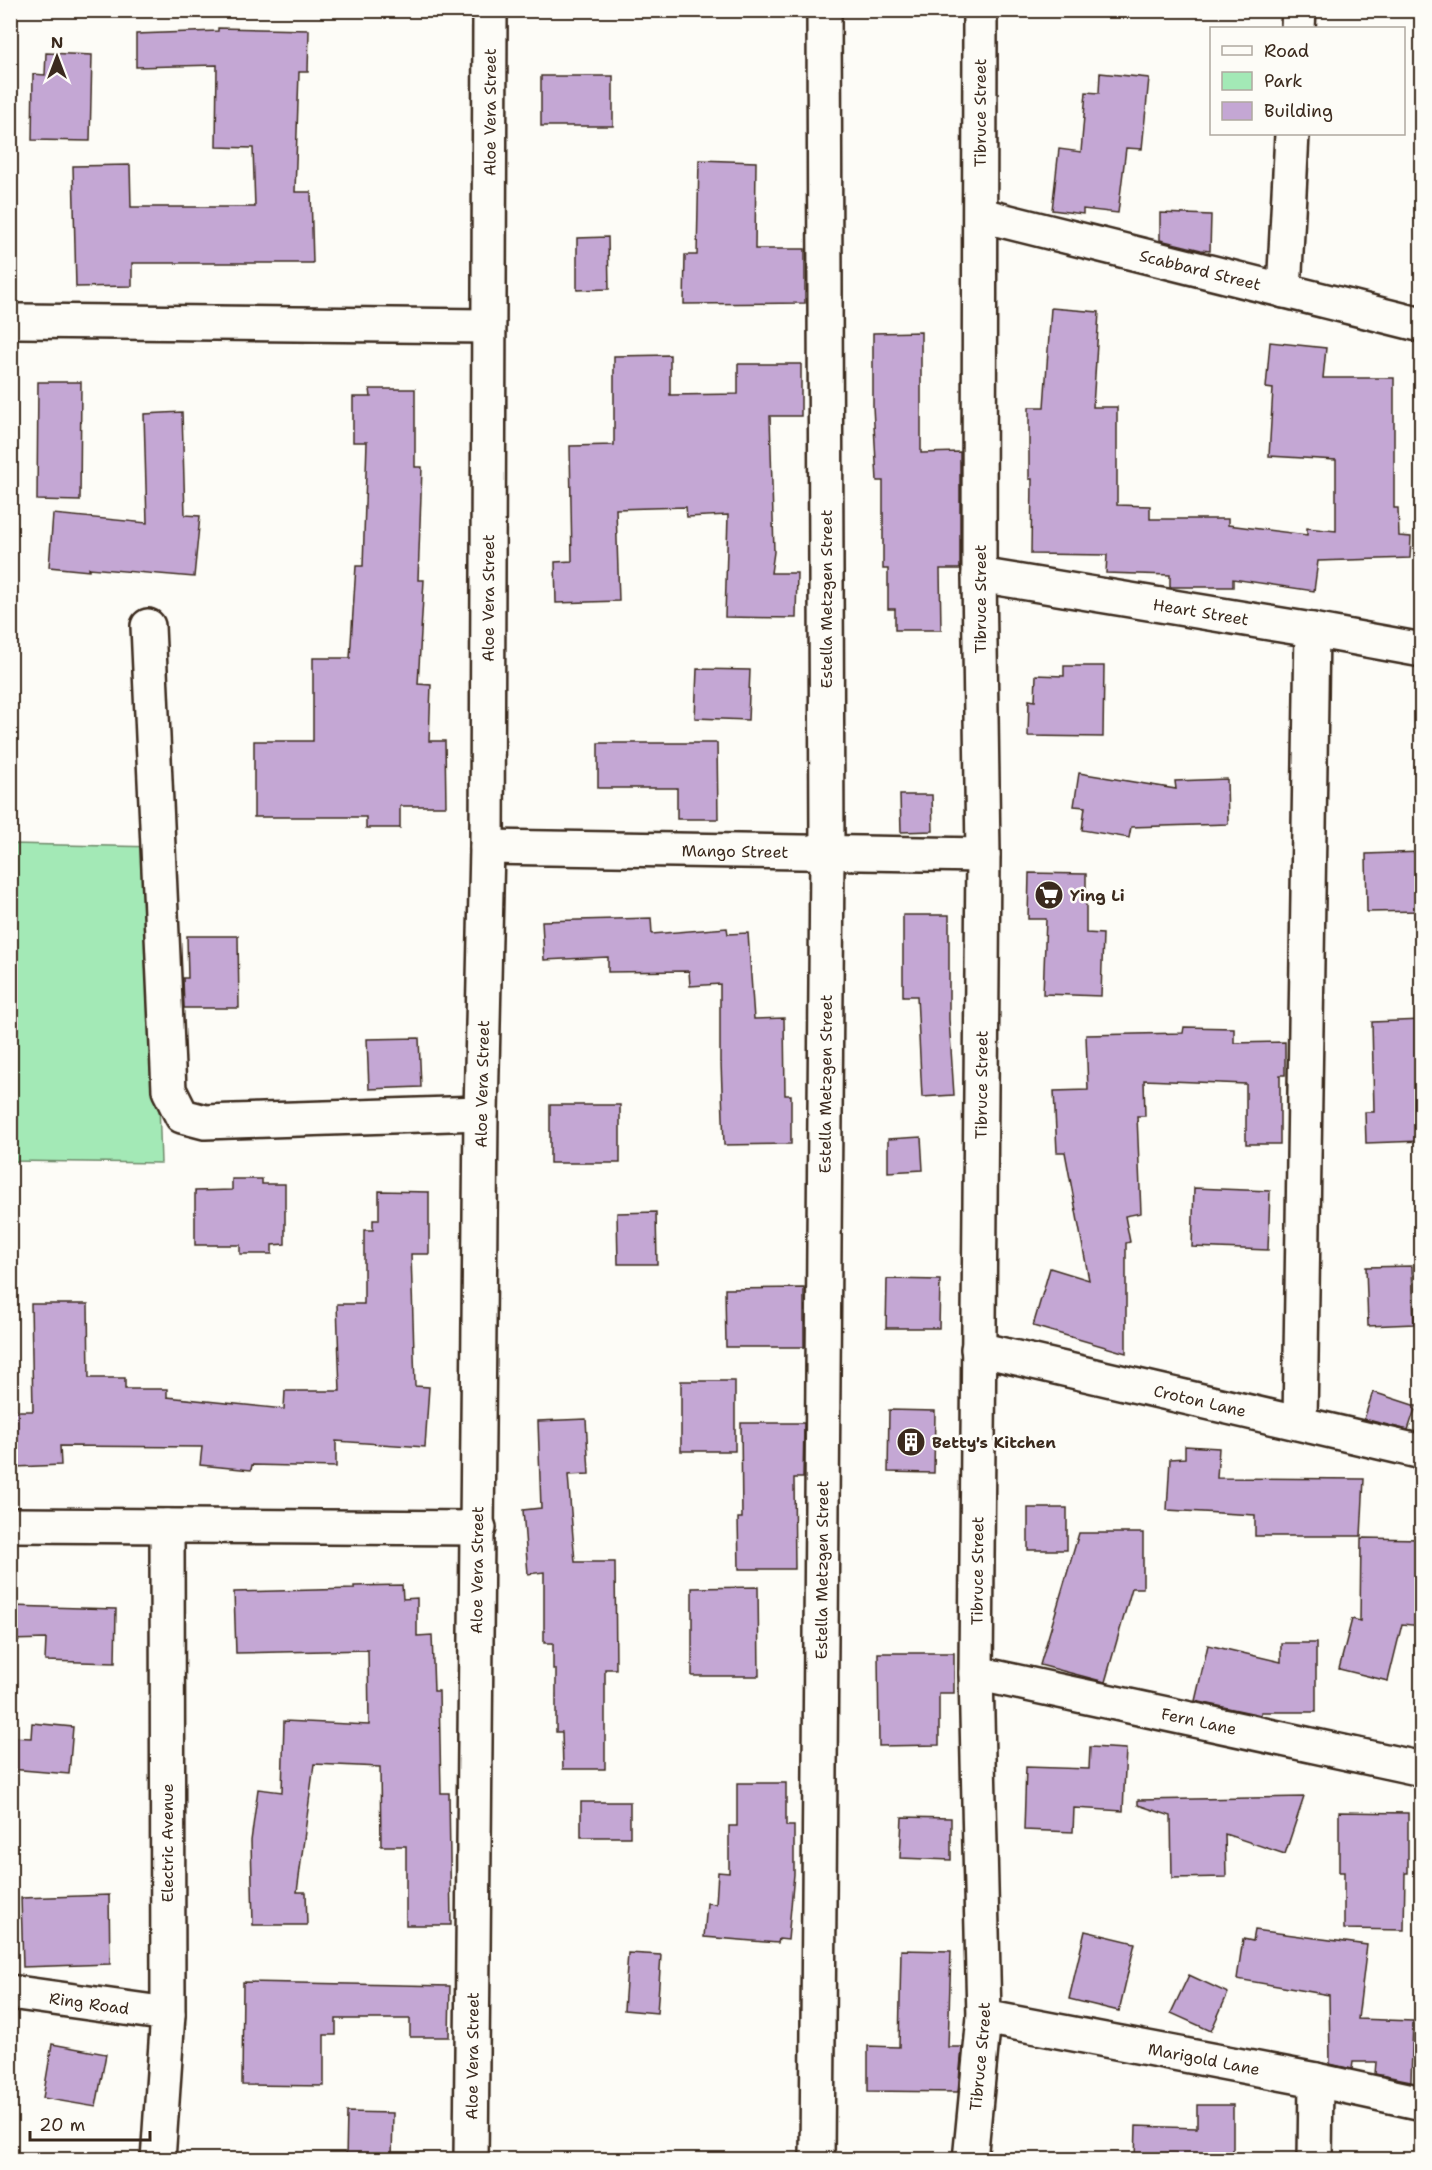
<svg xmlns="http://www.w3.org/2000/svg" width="1432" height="2170" viewBox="0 0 1432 2170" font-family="'Shantell Sans',sans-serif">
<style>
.green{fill:#a3e9b6;stroke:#6f8a6a;stroke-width:1.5}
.building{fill:#c4a7d4;stroke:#3b2a1e;stroke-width:1.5}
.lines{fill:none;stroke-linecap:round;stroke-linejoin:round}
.street-casing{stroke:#3b2a1e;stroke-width:38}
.street{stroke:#fdfcf7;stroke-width:33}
.labels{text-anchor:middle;stroke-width:5;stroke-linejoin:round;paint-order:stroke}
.street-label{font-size:16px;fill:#3b2a1e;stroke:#fdfcf7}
.poi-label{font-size:16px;font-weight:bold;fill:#3b2a1e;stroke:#fdfcf7;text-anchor:start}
</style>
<rect width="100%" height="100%" fill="#fdfcf7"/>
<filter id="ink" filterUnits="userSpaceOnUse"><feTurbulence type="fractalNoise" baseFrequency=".0167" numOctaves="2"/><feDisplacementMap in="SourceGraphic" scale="12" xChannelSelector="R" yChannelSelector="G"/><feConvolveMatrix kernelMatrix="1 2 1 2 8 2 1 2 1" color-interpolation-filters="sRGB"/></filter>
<g filter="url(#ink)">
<!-- green -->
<polygon class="green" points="11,844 159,847 156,1013 161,1163 11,1161"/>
<!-- building -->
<g class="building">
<polygon points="218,28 309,30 308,72 299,72 295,192 311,192 313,263 132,263 132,286 76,287 73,166 130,165 131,207 255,207 253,148 216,147 217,65 136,67 136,34 218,31"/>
<polygon points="46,53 92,55 90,141 32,140 33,74 45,75"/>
<polygon points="1100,73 1149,78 1142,149 1126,148 1118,213 1083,209 1083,214 1052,210 1059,149 1081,152 1086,92 1099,93"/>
<rect x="541" y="76" width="72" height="50"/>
<polygon points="699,160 756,162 755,249 805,249 805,303 684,304 685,255 697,255"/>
<polygon points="1160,213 1211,215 1210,251 1201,250 1160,240"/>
<polygon points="608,237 609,289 577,290 577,238"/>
<polygon points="1051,308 1099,312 1093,407 1117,407 1117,505 1150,506 1150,519 1228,519 1228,525 1307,535 1307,528 1336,531 1336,460 1269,456 1273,389 1266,388 1270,342 1326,348 1323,378 1394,378 1394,508 1398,508 1399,536 1411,537 1410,558 1318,561 1314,591 1233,579 1233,587 1170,587 1170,575 1106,573 1107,555 1031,554 1032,479 1029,479 1029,407 1044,407"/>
<polygon points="921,332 921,453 960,452 960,569 940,569 941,630 895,630 895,609 888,609 888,569 883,569 883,481 877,481 873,406 873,333"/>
<polygon points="670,355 670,395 738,394 738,364 801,364 801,416 770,416 774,552 771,573 797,573 796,618 725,617 728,515 687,517 686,507 616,509 619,601 556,603 555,562 572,561 570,446 614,445 614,356"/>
<polygon points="38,382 81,382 80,501 37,500"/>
<polygon points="370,389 415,389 415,467 422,467 418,580 424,580 418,684 431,685 429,741 445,741 446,806 400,806 400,828 366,828 366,817 254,817 254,741 313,741 313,658 350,658 356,566 363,566 367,442 353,442 353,397 371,397"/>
<polygon points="182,412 185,515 200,516 194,577 89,568 89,571 49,567 53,514 147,523 144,414"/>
<polygon points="1064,666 1104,666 1103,737 1028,736 1029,700 1035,701 1036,675 1064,676"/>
<polygon points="697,669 750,670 748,720 695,718"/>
<polygon points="598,743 717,743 718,819 677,819 677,788 598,788"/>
<polygon points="1079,773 1176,789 1175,781 1227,779 1228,824 1131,827 1129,838 1082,830 1085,807 1074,806"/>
<polygon points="900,795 932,795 933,831 901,832"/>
<polygon points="1422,852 1422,911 1367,912 1366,854"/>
<polygon points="1029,873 1086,874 1086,933 1103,934 1101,996 1043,994 1046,919 1028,919"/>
<polygon points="903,915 949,915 949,1019 954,1095 922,1097 917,996 903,996"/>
<polygon points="651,918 652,934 727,928 728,934 748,933 754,1019 784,1018 785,1095 791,1095 791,1144 724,1145 721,1063 720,1063 720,984 690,986 689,971 608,972 608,957 544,960 542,921"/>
<polygon points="187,936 238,936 239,1008 184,1008 183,978 188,978"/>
<polygon points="1422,1020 1422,1141 1366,1143 1365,1112 1374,1112 1372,1022"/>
<polygon points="1184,1027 1234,1028 1234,1043 1285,1042 1285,1075 1280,1075 1280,1144 1246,1144 1246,1084 1144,1080 1145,1116 1137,1116 1141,1213 1125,1216 1130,1242 1126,1243 1126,1353 1033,1326 1050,1268 1089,1280 1065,1152 1057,1152 1054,1091 1088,1090 1086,1035 1183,1033"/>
<polygon points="419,1038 421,1087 369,1089 367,1039"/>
<rect x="550" y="1105" width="70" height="58"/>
<polygon points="921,1137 923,1170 888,1172 888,1139"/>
<polygon points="232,1179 262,1179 262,1184 285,1184 285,1244 272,1245 272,1254 240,1254 240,1245 195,1245 195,1191 232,1190"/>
<polygon points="1194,1188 1270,1191 1268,1250 1192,1247"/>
<polygon points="379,1191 429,1192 429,1254 411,1254 415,1386 429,1387 425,1447 336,1441 336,1467 252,1465 251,1470 200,1465 202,1447 60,1446 61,1465 16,1467 13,1411 33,1411 31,1304 88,1304 89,1378 125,1378 125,1389 167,1389 167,1397 284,1409 285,1391 340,1391 337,1304 364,1304 364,1230 373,1230 373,1220 379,1220"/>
<polygon points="656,1212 657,1264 618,1264 617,1213"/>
<polygon points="1412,1266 1414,1324 1368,1326 1366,1267"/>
<polygon points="887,1279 940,1280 939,1328 886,1328"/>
<polygon points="804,1288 804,1347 726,1347 725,1289"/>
<rect x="681" y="1381" width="54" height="70"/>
<polygon points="1373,1392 1416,1406 1408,1430 1364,1419"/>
<polygon points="889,1410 935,1411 934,1473 888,1472"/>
<polygon points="586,1419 589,1474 568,1475 575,1562 615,1562 616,1669 605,1669 605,1769 563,1769 562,1732 556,1732 556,1669 553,1669 553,1643 544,1643 544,1572 528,1574 523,1510 541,1508 538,1421"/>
<polygon points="741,1423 804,1423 803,1478 794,1478 795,1569 739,1569 738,1518 742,1518"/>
<polygon points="1185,1446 1219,1448 1217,1478 1364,1479 1361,1536 1255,1536 1255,1515 1167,1510 1170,1459 1185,1458"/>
<rect x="1028" y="1508" width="39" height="42"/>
<polygon points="1079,1533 1143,1533 1143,1588 1132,1588 1105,1682 1040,1665"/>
<polygon points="1361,1538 1422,1539 1422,1626 1402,1624 1388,1681 1339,1669 1352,1619 1360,1621"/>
<polygon points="402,1585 403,1599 417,1598 417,1636 432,1635 434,1691 439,1691 441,1793 449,1793 451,1925 406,1925 406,1846 381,1846 380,1767 314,1764 297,1892 306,1892 307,1925 253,1925 251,1841 258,1789 282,1792 284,1721 369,1725 368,1650 236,1653 234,1592 354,1589 354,1586"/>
<polygon points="758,1587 759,1676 692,1676 692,1588"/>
<polygon points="10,1606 116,1609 115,1663 45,1661 46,1639 10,1640"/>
<polygon points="1281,1643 1316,1643 1316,1712 1261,1712 1261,1715 1195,1701 1208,1645 1281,1662"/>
<polygon points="878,1653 954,1653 954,1693 939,1693 939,1745 879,1746"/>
<polygon points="32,1723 73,1727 69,1774 10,1769 10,1737 31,1738"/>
<polygon points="1090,1747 1126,1749 1123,1811 1074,1808 1073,1832 1024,1830 1026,1767 1089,1769"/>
<polygon points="737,1783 786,1783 786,1826 794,1826 794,1874 788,1940 779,1939 778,1943 704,1937 707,1903 716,1904 718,1872 729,1873 729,1826 737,1826"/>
<polygon points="1304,1797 1285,1854 1225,1834 1226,1877 1172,1878 1171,1816 1138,1805 1138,1800"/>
<rect x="581" y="1802" width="49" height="35"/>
<polygon points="1339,1812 1408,1813 1408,1873 1405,1873 1404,1930 1344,1929 1344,1872 1339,1872"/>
<polygon points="902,1817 951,1818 951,1860 900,1858"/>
<polygon points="109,1895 110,1964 23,1967 21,1898"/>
<polygon points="1255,1930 1367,1945 1358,2019 1413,2021 1411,2081 1375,2074 1376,2062 1353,2062 1352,2069 1330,2064 1329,1995 1237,1979 1243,1939 1253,1941"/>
<polygon points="1085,1931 1135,1943 1119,2011 1069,1999"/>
<polygon points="901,1950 951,1951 948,2047 962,2047 958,2092 868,2091 868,2046 899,2047"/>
<polygon points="628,1953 661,1955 657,2013 624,2010"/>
<polygon points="1189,1975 1228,1993 1211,2031 1171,2013"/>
<polygon points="243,1982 450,1986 449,2037 410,2037 410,2019 336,2019 336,2035 324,2035 324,2086 242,2085"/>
<polygon points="52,2044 106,2054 96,2107 43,2098"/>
<polygon points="1197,2105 1233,2105 1233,2160 1135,2160 1136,2126 1197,2128"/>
<polygon points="347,2112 393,2113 392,2160 346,2160"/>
</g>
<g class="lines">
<!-- street casing -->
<g class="street-casing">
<g id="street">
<polyline points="1298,28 1299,10"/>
<path id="s1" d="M981 215 1422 325"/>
<polyline points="1284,291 1292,134"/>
<polyline points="20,321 487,326"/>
<path id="s2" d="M979 575 1312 630 1422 650"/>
<polyline points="148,626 169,1090 182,1116 205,1122 481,1113"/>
<path id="s3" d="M487 847 983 855"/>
<path id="s4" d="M978 1349 1422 1452"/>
<polyline points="1300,1423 1312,630"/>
<polyline points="10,1525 479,1528"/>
<path id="s5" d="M976 1673 1422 1769"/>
<path id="s6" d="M10 1992 168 2014"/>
<path id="s7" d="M984 2017 1316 2080 1422 2103"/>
<polyline points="158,2160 168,2014 167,1526"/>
<path id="s8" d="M471 2160 481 1113 487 847 490 10"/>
<path id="s9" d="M817 2160 827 853 824 10"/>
<path id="s10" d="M970 2160 984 2017 976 1673 983 855 979 575 980 10"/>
<polyline points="1315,2160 1316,2080"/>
</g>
</g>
<!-- street -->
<use href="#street" class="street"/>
</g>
</g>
<!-- icons -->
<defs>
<g id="supermarket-disc" transform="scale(1.5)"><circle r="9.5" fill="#3b2a1e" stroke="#fdfcf7"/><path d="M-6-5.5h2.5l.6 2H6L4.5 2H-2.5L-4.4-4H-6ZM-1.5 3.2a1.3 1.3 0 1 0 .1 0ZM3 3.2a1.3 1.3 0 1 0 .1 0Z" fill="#fff"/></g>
<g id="building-disc" transform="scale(1.5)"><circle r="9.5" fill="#3b2a1e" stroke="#fdfcf7"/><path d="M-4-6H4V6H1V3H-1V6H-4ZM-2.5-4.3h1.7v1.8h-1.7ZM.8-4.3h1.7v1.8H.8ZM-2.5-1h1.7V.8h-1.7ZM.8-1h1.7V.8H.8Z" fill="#fff"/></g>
</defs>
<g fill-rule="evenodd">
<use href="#supermarket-disc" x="1049" y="895"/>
<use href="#building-disc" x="911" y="1442"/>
</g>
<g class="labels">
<!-- street labels -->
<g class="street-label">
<text dy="6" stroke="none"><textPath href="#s8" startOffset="2048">Aloe Vera Street</textPath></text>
<text dy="6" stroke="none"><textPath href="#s10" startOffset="2048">Tibruce Street</textPath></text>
<text dy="6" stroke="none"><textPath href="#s1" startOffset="226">Scabbard Street</textPath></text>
<text dy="6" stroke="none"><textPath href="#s8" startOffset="1562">Aloe Vera Street</textPath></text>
<text transform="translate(826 599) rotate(-90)" y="6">Estella Metzgen Street</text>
<text transform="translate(980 599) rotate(-90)" y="6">Tibruce Street</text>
<text dy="6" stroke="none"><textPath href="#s2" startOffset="225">Heart Street</textPath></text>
<text dy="6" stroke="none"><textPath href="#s3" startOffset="248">Mango Street</textPath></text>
<text dy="6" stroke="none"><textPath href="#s8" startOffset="1076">Aloe Vera Street</textPath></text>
<text dy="6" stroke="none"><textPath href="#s9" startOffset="1076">Estella Metzgen Street</textPath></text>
<text dy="6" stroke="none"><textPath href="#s10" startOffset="1076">Tibruce Street</textPath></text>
<text dy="6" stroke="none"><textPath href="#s4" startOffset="228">Croton Lane</textPath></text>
<text dy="6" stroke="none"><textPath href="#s8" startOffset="590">Aloe Vera Street</textPath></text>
<text dy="6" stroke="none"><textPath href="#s9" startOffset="590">Estella Metzgen Street</textPath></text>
<text dy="6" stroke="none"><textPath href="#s10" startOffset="590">Tibruce Street</textPath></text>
<text dy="6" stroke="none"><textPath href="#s5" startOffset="228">Fern Lane</textPath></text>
<text transform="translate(167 1843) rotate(-90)" y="6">Electric Avenue</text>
<text dy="6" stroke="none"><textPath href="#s6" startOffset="80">Ring Road</textPath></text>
<text dy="6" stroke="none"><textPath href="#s8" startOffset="104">Aloe Vera Street</textPath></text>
<text dy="6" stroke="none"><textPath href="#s10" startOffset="104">Tibruce Street</textPath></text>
<text dy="6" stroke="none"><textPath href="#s7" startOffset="224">Marigold Lane</textPath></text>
</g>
<!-- poi labels -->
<g class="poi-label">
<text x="1070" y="901">Ying Li</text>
<text x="932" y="1448">Betty's Kitchen</text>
</g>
</g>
<!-- margin -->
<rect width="1432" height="2170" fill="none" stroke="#fdfcf7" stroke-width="36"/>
<rect x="18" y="18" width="1396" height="2134" fill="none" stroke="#3b2a1e" stroke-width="2" filter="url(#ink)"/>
<!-- legend -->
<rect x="1210" y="27" width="195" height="108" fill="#fdfcf7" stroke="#afa8a0" stroke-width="1.5"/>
<rect x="1222" y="46" width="30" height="9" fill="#fdfcf7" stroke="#afa8a0" stroke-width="1.5"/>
<text x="1264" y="57" font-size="18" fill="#3b2a1e">Road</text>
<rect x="1222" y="72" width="30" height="18" fill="#a3e9b6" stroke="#afa8a0" stroke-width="1.5"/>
<text x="1264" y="87" font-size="18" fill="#3b2a1e">Park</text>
<rect x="1222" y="102" width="30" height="18" fill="#c4a7d4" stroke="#afa8a0" stroke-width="1.5"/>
<text x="1264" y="117" font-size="18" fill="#3b2a1e">Building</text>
<!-- north arrow -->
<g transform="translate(57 57)" stroke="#fdfcf7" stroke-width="4.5" paint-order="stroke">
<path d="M0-4.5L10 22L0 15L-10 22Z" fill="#3b2a1e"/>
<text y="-9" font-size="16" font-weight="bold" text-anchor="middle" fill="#3b2a1e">N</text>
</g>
<!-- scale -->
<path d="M30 2131v9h120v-9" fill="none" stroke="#3b2a1e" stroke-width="3"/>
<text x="39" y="2131" font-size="18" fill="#3b2a1e" stroke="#fdfcf7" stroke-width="4.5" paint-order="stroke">20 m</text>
</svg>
